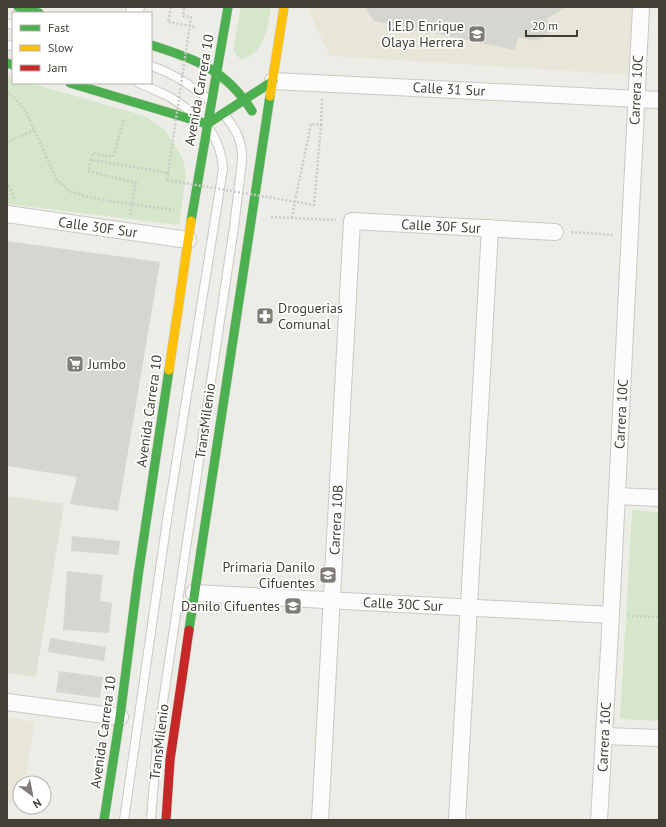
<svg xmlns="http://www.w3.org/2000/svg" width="666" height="827" viewBox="0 0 666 827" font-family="'PT Sans',sans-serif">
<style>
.residential{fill:#e1e0d5}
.education{fill:#e7e6d8}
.green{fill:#d5e6ca}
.building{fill:#d6d6d0}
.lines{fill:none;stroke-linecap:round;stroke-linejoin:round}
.lane-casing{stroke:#c9c9c4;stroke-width:10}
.street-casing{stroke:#c9c9c4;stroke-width:18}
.fast-casing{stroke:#cccabf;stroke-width:10}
.slow-casing{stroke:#cccabf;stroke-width:10}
.jam-casing{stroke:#cccabf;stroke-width:10}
.path{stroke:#cccbc6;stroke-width:2.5;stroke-dasharray:2 2;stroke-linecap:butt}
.lane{stroke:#fcfcfc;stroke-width:8}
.street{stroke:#fcfcfc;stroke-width:16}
.fast{stroke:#4caf50;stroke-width:9}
.slow{stroke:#ffc107;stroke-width:9}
.jam{stroke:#c62828;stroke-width:9}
.path-bridge{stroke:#cccbc6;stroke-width:2.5;stroke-dasharray:2 2;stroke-linecap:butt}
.labels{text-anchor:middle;stroke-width:3.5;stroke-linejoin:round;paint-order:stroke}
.poi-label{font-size:14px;fill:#423f35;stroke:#fff;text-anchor:end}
.street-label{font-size:14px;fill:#423f35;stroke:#fff}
</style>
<rect width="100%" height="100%" fill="#edede8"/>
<!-- residential -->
<polygon class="residential" points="7,496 64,504 36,677 7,673"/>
<!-- education -->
<g class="education">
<polygon points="310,7 635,7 632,75 330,56 309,12"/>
<polygon points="7,717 35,722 24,783 20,783 20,804 7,802"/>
</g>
<!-- green -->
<g class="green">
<path d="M241 7H271C268 26 265 55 241 59L236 55 233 50Z"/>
<polygon points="7,76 13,78 13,83 30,83 145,116 165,130 177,148 184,162 186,176 179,225 7,204"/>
<polygon points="632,510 659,512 659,721 620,719"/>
</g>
<!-- building -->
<g class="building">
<polygon points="365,7 495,7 504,9 504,7 566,7 546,19 553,31 537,41 518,37 515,50 374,21"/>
<polygon points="7,241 160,262 118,511 70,504 77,477 7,466"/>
<polygon points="72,536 120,541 118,555 71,551"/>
<polygon points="67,571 103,575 100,601 112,603 109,633 63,630"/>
<polygon points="50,638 106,647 104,661 48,652"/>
<polygon points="59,671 103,677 100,698 56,692"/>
</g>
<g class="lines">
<!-- lane casing -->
<g class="lane-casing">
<g id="lane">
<polyline points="7,23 13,25"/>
<polyline points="7,45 13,46"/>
<path d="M151 66C173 73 191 85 209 100"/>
<polyline points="139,83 170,97 192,112"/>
<path d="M124 820 167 520 223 169C222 154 218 142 210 130"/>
<path d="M151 820 157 742 234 227 242 161C243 143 236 128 224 115"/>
</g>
</g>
<!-- street casing -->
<g class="street-casing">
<g id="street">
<polyline points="134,13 136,7"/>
<polyline points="273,81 659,100"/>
<polyline points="7,214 188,240"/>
<polyline points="617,496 659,498"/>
<polyline points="194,593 611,615"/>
<polyline points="7,702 120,717"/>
<polyline points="604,736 659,738"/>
<polyline points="320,820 352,221 555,232"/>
<polyline points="457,820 490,228"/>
<polyline points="599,820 611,615 641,7"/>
</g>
</g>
<!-- fast casing -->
<g class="fast-casing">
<g id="fast">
<polyline points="18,7 39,13"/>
<path d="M151 45C196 59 226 70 252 111"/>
<polyline points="7,63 13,65"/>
<polyline points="70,83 207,124 273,81"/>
<polyline points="191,221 228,7"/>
<polyline points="189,630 270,96"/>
<polyline points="104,820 120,717 138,576 169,370"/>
</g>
</g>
<!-- slow casing -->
<g class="slow-casing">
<g id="slow">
<polyline points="270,96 284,7"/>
<polyline points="169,370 191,221"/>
</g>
</g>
<!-- jam casing -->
<g class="jam-casing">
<polyline id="jam" points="166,820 170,760 189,630"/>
</g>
<!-- path -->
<g class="path">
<polyline points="171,7 168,22 196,27"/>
<polyline points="7,93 15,98 26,112 57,180 69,191 89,197 109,201 174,210"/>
<polyline points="321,125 322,99"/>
<polyline points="7,142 34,130"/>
<polyline points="91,160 93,153 113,157 124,119"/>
<polyline points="7,182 15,199"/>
<polyline points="130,215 136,183 88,171 91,160 168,173 167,180"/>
<polyline points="271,217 336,220"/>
<polyline points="292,218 296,196"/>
<polyline points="571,232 614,235"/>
<polyline points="628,616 659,617"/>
</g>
<!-- lane -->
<use href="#lane" class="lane"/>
<!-- street -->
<use href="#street" class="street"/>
<!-- fast -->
<use href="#fast" class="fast"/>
<!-- slow -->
<use href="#slow" class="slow"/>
<!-- jam -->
<use href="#jam" class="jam"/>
<!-- path-bridge -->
<g class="path-bridge">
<polyline points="168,173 191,17 183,16 184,7"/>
<polyline points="167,180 314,205 321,125 311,124 296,196"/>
</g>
</g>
<!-- icons -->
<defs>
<g id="school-square" transform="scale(0.9)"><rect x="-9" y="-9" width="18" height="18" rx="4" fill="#7e7c74" stroke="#fff"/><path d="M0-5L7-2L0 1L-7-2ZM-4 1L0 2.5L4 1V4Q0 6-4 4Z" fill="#fff"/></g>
<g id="pharmacy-square" transform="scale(0.9)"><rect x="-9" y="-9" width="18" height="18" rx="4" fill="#7e7c74" stroke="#fff"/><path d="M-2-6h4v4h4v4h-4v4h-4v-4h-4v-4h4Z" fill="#fff"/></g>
<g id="supermarket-square" transform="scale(0.9)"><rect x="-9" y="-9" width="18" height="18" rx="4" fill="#7e7c74" stroke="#fff"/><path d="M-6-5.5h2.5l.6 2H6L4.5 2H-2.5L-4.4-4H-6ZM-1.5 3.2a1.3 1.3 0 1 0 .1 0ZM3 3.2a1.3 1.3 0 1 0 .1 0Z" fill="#fff"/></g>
</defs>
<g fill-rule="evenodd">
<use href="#school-square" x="477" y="34"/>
<use href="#pharmacy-square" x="265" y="316"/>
<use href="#supermarket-square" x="75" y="364"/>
<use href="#school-square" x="328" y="575"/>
<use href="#school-square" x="293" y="606"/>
</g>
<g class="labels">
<!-- poi labels -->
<g class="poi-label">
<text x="464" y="31">I.E.D Enrique<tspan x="464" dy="16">Olaya Herrera</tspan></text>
<text x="278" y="313" text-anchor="start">Droguerias<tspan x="278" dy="16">Comunal</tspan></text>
<text x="88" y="369" text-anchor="start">Jumbo</text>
<text x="315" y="572">Primaria Danilo<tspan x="315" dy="16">Cifuentes</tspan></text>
<text x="280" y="611">Danilo Cifuentes</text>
</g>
<!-- street labels -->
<g class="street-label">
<text transform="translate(449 89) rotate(3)" y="5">Calle 31 Sur</text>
<text transform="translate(199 90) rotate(-80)" y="5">Avenida Carrera 10</text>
<text transform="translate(636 90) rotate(-87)" y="5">Carrera 10C</text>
<text transform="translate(441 226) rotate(3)" y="5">Calle 30F Sur</text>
<text transform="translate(98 227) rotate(8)" y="5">Calle 30F Sur</text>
<text transform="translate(149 411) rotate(-82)" y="5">Avenida Carrera 10</text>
<text transform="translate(621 414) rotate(-87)" y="5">Carrera 10C</text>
<text transform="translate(205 421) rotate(-82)" y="5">TransMilenio</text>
<text transform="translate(336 520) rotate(-87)" y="5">Carrera 10B</text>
<text transform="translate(403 604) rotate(3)" y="5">Calle 30C Sur</text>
<text transform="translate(103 732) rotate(-82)" y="5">Avenida Carrera 10</text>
<text transform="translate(604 737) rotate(-87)" y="5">Carrera 10C</text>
<text transform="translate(159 742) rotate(-83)" y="5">TransMilenio</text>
</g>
</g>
<!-- border -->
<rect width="666" height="827" fill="none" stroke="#423f35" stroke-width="16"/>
<!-- legend -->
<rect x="12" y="12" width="140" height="72" fill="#ffffff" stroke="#b3b2ae"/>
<rect x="20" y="25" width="20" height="6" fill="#4caf50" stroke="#b3b2ae"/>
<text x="48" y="32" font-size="12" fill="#423f35">Fast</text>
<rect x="20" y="45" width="20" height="6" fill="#ffc107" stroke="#b3b2ae"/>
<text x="48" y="52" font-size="12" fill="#423f35">Slow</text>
<rect x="20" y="65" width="20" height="6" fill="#c62828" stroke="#b3b2ae"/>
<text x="48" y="72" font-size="12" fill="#423f35">Jam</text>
<!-- north arrow -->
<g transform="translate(32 795) rotate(148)"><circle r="19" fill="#ffffff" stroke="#b3b2ae"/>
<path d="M0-3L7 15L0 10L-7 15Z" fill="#7e7c74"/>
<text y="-6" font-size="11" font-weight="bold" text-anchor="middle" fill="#423f35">N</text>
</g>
<!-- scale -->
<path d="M526 30v6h51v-6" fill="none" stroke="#423f35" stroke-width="2"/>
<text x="532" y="30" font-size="12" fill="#423f35" stroke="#ffffff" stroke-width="3" paint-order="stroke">20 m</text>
</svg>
